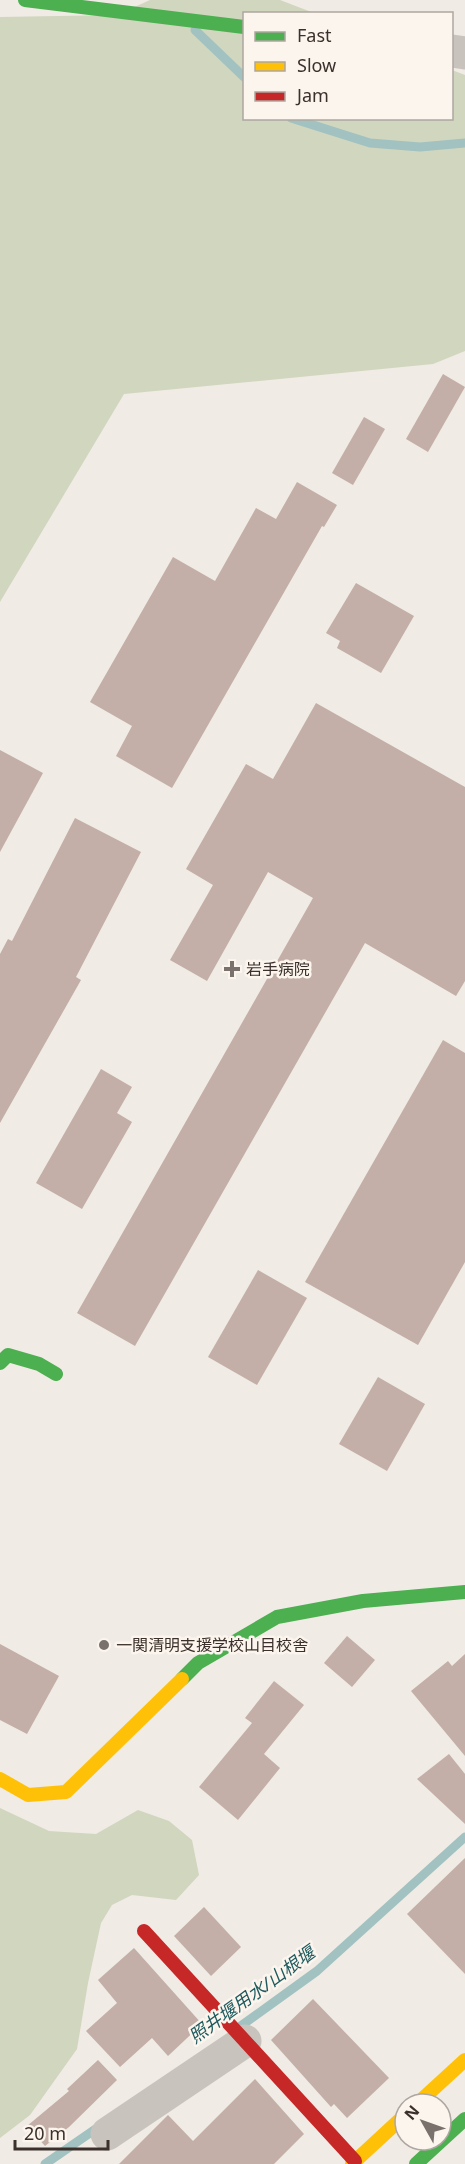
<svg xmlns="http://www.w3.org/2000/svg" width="465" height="2164" viewBox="0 0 465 2164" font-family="'Noto Sans','Noto Sans JP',sans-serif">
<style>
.green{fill:#d1d6bf}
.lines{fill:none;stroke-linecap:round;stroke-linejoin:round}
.stream{stroke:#a1c2c1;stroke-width:9}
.building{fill:#c3afa7}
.street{stroke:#c9c3be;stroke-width:33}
.fast{stroke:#4caf50;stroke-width:14}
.slow{stroke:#ffc107;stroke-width:14}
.jam{stroke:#c62828;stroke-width:14}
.poi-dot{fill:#7a716c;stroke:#fbf5ee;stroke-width:2}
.labels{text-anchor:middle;stroke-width:5;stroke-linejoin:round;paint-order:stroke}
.poi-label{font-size:16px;fill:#3b302b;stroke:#fbf5ee;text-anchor:start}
.water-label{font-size:18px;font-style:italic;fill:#1f5a5e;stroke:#fbf5ee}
</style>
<rect width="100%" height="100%" fill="#f0ebe5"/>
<!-- green -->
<g class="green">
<polygon points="150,0 280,0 314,13 244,14 244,118 452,118 452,70 465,75 465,351 433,364 124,394 0,602 0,17 117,15"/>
<polygon points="0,1808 49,1831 96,1834 138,1810 169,1821 192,1840 199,1875 176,1900 132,1895 112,1905 101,1923 88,1983 77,2049 30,2115 0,2138"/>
</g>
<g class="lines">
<!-- stream -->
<g class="stream">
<polyline points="195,30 244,77"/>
<polyline points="291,118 370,143 420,147 465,143"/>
<polyline points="238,2028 317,1971 465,1837"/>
<polyline points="45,2164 100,2126"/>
</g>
</g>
<!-- building -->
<g class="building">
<polygon points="443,374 465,387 428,452 406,439"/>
<polygon points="364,417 385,429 353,485 332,473"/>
<polygon points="297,482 337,505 324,527 322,526 172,788 116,756 132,726 90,702 173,557 215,581 256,508 276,519"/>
<polygon points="356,583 414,616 381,673 337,648 340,641 326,633"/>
<polygon points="316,703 465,787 465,981 456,996 365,943 135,1346 77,1313 313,898 268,872 207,981 170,960 213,885 186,869 246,764 273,779"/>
<polygon points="0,750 43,773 0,852"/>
<polygon points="75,818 141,852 76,977 81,980 0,1123 0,954 8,939 12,941"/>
<polygon points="443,1040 465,1053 465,1262 418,1345 305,1282"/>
<polygon points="101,1069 132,1087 117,1113 132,1122 82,1209 36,1183"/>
<polygon points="258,1270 307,1298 257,1385 208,1357"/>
<polygon points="378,1377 425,1404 387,1471 339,1444"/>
<polygon points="347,1636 375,1660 352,1687 324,1663"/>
<polygon points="0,1644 59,1676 27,1734 0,1720"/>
<polygon points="465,1654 465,1756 411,1691 448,1661 452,1666"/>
<polygon points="274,1681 304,1705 264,1754 280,1768 238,1820 199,1787 252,1723 245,1718"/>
<polygon points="449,1754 465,1774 465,1824 417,1779"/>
<polygon points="465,1858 465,1974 407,1914"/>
<polygon points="204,1907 241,1947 211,1976 174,1936"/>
<polygon points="134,1948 202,2024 168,2056 152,2038 120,2067 86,2031 117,2003 98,1980"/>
<polygon points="313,1999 389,2078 347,2118 334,2104 331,2107 271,2040"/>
<polygon points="98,2060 117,2080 69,2127 45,2146 27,2126 69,2091 67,2089"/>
<polygon points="255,2079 304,2134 274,2164 119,2164 168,2115 193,2141"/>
</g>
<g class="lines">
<!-- street -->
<g class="street">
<polyline points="452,51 465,53"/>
<polyline points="107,2134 245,2041"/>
</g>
<!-- fast -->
<g class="fast">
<polyline points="25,0 244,27"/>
<polyline points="0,1363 8,1355 39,1364 56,1374"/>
<polyline points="182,1679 198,1663 277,1617 363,1601 465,1592"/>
<polyline points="416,2164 465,2119"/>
</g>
<!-- slow -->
<g class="slow">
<polyline points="0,1779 28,1795 66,1792 182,1679"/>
<polyline points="417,2104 465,2060"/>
<polyline points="352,2164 405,2115"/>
</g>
<!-- jam -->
<polyline class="jam" points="144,1931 355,2161"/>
</g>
<!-- markers -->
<g class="poi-dot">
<path d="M229 960h6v6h6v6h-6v6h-6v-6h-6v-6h6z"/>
<circle cx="104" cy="1645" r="6"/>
</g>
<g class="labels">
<!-- poi labels -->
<g class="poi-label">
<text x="246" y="975">岩手病院</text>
<text x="116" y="1651">一関清明支援学校山目校舎</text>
</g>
<!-- water labels -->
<g class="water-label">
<text transform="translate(252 1995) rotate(-36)" y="6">照井堰用水/山根堰</text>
</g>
</g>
<!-- legend -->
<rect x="243" y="12" width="210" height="108" fill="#fbf5ee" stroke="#aea6a0" stroke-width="1.5"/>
<rect x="255" y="32" width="30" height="9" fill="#4caf50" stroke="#aea6a0" stroke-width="1.5"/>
<text x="297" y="42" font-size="18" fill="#3b302b">Fast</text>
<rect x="255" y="62" width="30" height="9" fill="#ffc107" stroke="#aea6a0" stroke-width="1.5"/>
<text x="297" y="72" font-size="18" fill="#3b302b">Slow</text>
<rect x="255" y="92" width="30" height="9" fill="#c62828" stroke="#aea6a0" stroke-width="1.5"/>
<text x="297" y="102" font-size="18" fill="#3b302b">Jam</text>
<!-- north arrow -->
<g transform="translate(423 2122) rotate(310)"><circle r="28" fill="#fbf5ee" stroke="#aea6a0" stroke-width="1.5"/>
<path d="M0-4.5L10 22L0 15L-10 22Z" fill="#7a716c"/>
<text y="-9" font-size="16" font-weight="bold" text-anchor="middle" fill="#3b302b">N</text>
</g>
<!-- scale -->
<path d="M15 2140v9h93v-9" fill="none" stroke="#3b302b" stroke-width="3"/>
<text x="24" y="2140" font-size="18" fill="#3b302b" stroke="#fbf5ee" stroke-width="4.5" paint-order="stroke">20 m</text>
</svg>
